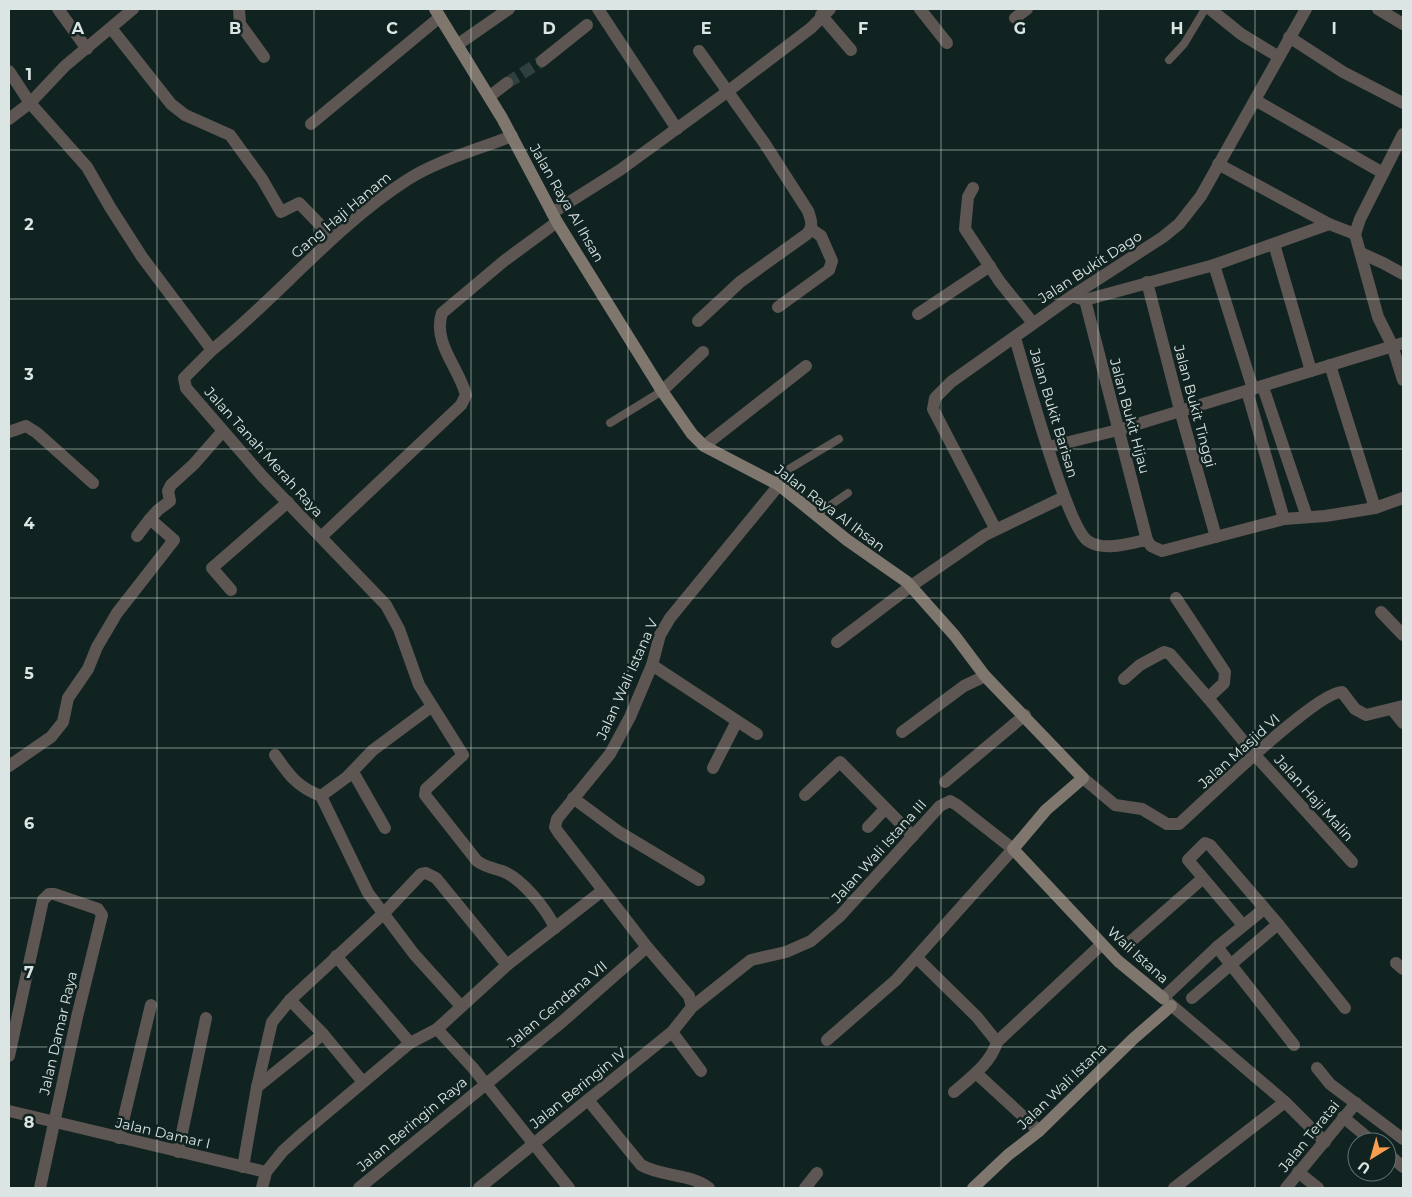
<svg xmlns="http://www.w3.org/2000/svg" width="1412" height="1197" viewBox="0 0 1412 1197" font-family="Montserrat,sans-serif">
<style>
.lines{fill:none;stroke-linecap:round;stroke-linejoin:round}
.street-tunnel{stroke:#2f403e;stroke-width:12;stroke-dasharray:12 6;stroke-linecap:butt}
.lane{stroke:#5d5652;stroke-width:8}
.street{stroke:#5d5652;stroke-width:12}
.secondary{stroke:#7f766e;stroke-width:12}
.grid{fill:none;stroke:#dae5e4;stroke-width:1;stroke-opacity:0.55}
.labels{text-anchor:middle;stroke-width:5;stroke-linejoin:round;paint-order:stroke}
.street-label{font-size:14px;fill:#dae5e4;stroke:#112321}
.grid-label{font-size:16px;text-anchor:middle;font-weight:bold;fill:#dae5e4;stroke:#112321;stroke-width:5;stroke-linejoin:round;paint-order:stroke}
</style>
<rect width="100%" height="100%" fill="#112321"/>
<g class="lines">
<!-- street-tunnel -->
<polyline class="street-tunnel" points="507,83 542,61"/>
<!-- lane -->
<g class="lane">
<polyline points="1169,60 1184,44 1205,9"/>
<polyline points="610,423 662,391"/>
<polyline points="779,475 839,439"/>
<polyline points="816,515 848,493"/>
</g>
<!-- street -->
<g class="street">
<polyline points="58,9 87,49"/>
<polyline points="239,9 240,24 264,57"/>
<polyline points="598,9 677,129"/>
<polyline points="920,9 947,43"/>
<polyline points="1210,9 1241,34 1279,57"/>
<polyline points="1378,9 1403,24"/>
<polyline points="821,15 851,50"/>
<polyline points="1015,18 1027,9"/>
<polyline points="111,28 171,104 185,115 230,135 262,179 281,212 299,203 333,238"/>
<polyline points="1289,37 1343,72 1403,103"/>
<polyline points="457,45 509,9"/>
<polyline points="542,61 587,25"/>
<path d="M9 71 30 103 87 167 110 207 142 257 212 350 184 378 186 388 263 477 386 605 399 629 419 685 463 755 426 789 425 795 477 861C485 867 493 868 502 871 522 878 547 910 555 928"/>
<polyline points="490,96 507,83"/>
<polyline points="1255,100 1383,173"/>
<polyline points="9,119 30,103 65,66 133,9"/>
<polyline points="311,124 440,17"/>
<polyline points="1218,164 1329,224 1355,234"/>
<polyline points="973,188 968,197 965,229 1000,282 1033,323"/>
<polyline points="552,213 620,170 727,92 811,28 830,9"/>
<polyline points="1355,234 1378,317 1392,345 1403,380"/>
<polyline points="1355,234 1360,219 1403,134"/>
<polyline points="1274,244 1311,371"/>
<polyline points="1361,253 1383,263 1403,274"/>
<polyline points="1214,265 1253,389"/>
<polyline points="1147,282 1180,410 1216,537"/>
<polyline points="1072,296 1085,300 1214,265 1329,224"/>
<polyline points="1085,300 1147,540"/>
<polyline points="778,307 829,270 832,261 821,236 811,229"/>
<polyline points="918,314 990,266"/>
<path d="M698 321 740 282 807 234C814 226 811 220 808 211L765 144 699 51"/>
<path d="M1015 338C1025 371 1067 528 1088 541 1105 552 1128 543 1147 540L1151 546 1162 551 1284 519 1325 516 1375 508 1403 498"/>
<path d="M212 350C279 296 334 227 407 180 436 161 479 149 512 136"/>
<polyline points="1330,365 1375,508"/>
<polyline points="1263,387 1307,517"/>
<polyline points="662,391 703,352"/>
<polyline points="1247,391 1284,519"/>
<polyline points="9,432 26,426 37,433 93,483"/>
<polyline points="704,446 806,366"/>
<polyline points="1049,447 1118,430 1403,343"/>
<polyline points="995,528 933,409 935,398 951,382 1072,296 1163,237 1179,224 1201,196 1306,9"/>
<polyline points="137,536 150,519"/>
<path d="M321 537 461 405 466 395C459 368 432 342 442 313L504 261 557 222"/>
<polyline points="231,590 212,568 288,502"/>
<polyline points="1176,598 1225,672 1224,683 1208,698 1254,754 1352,862"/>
<polyline points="1381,612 1403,635"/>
<polyline points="837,642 911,586 985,535 1064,497"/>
<polyline points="652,665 757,734"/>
<polyline points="1124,679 1140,665 1164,652 1170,654 1208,698"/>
<polyline points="431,707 373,750 347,777 321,796 368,893 414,954 460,1005"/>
<polyline points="1392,709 1403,723"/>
<polyline points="902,732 964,686 985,676"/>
<path d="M275 755C289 775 297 787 321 796"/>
<polyline points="9,766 51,737 63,722 68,698 88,669 97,647 117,613 174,540 150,519 158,510 170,501 168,491 171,485 194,464 222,432"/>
<polyline points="713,768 737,721"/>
<polyline points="353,772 385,828"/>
<path d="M1083 778 1115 805 1142 809 1167 824H1179C1204 802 1317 691 1342 692L1355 709 1366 715 1403 706"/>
<polyline points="945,782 1025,715"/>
<polyline points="805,795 840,762 913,836"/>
<polyline points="573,798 619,832 699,880"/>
<polyline points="868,827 885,809"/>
<polyline points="1264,909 1217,947 1163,998 1285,1102 1325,1142"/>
<polyline points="1242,924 1188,860 1205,843 1210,845 1278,924 1345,1008"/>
<polyline points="1129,943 1202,879"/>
<polyline points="1217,947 1294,1045"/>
<polyline points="336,956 410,1043"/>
<path d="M917 958 977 1017 997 1042C991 1063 970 1078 954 1092"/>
<polyline points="1396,963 1403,969"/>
<polyline points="1192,998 1278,924"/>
<polyline points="290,1000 323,1034 363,1082"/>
<polyline points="692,1007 689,996 647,947 558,832 555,827 557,819 610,754 630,717 652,665 660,635 670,618 779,485"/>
<polyline points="437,1029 473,1068 569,1188"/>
<polyline points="672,1032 701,1071"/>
<polyline points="997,1042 1102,944"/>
<polyline points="9,1056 43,900 49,894 54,894 98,909 102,915 77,1017 40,1188"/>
<polyline points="1317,1068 1330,1084 1403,1139"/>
<polyline points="976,1073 1039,1131"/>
<polyline points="257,1087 272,1022 290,1000 384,913 421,874 426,873 436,878 507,965"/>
<path d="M588 1100 641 1165C662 1177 689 1173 709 1188"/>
<polyline points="9,1111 266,1172"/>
<polyline points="1343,1117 1373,1142"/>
<polyline points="119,1138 151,1005"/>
<polyline points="178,1152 206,1018"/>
<polyline points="1387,1153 1403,1167"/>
<polyline points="243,1167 257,1087 323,1034"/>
<polyline points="1298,1172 1318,1188"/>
<polyline points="262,1188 266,1172 283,1151 304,1132 410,1043 437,1029 507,965 602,891"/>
<polyline points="359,1188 563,1021 647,947"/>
<polyline points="479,1188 672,1032 692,1007 751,960 786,952 811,941 840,916 940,806 950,801 957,805 1013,849 896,980 827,1040"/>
<polyline points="805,1188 817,1173"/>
<polyline points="1174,1188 1285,1102"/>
<polyline points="1286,1188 1356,1103"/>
</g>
<!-- secondary -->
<g class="secondary">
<polyline points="435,9 502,118 557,222 662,391 692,434 704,446 779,485 847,540 907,582 955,636 985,676 1083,778 1046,810 1013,849 1118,961 1163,998"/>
<polyline points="973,1188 1008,1155 1039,1131 1133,1039 1171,1006"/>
</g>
</g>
<!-- grid -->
<path class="grid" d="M157 9V1188M314 9V1188M471 9V1188M628 9V1188M784 9V1188M941 9V1188M1098 9V1188M1255 9V1188M9 150H1403M9 299H1403M9 449H1403M9 598H1403M9 748H1403M9 898H1403M9 1047H1403"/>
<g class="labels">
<!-- street labels -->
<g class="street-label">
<text transform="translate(567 203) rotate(60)" y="5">Jalan Raya Al Ihsan</text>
<text transform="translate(341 215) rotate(-40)" y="5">Gang Haji Hanam</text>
<text transform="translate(1090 267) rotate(-33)" y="5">Jalan Bukit Dago</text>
<text transform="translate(1195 406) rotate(75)" y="5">Jalan Bukit Tinggi</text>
<text transform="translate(1054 413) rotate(73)" y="5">Jalan Bukit Barisan</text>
<text transform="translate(1130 416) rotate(75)" y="5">Jalan Bukit Hijau</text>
<text transform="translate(264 452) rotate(48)" y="5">Jalan Tanah Merah Raya</text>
<text transform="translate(830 508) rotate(37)" y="5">Jalan Raya Al Ihsan</text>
<text transform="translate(627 679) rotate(-66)" y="5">Jalan Wali Istana V</text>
<text transform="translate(1239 751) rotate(-42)" y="5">Jalan Masjid VI</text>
<text transform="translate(1314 798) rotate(48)" y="5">Jalan Haji Malin</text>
<text transform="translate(879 851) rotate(-48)" y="5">Jalan Wali Istana III</text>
<text transform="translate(1138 955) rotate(42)" y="5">Wali Istana</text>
<text transform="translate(557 1004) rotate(-40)" y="5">Jalan Cendana VII</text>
<text transform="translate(58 1033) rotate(-77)" y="5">Jalan Damar Raya</text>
<text transform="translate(1062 1086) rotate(-44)" y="5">Jalan Wali Istana</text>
<text transform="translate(578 1088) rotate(-39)" y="5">Jalan Beringin IV</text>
<text transform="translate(412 1124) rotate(-40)" y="5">Jalan Beringin Raya</text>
<text transform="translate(163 1133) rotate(13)" y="5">Jalan Damar I</text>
<text transform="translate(1309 1136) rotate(-51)" y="5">Jalan Teratai</text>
</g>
</g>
<g class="grid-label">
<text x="78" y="34">A</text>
<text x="235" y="34">B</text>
<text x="392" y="34">C</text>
<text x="549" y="34">D</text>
<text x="706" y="34">E</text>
<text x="863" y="34">F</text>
<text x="1020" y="34">G</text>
<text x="1177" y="34">H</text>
<text x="1334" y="34">I</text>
<text x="29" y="80">1</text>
<text x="29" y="230">2</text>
<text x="29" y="380">3</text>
<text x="29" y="529">4</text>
<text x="29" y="679">5</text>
<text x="29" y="829">6</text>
<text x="29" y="978">7</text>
<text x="29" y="1128">8</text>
</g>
<!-- border -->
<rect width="1412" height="1197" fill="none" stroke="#dae5e4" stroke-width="20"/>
<!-- north arrow -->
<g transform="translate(1372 1157) rotate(217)"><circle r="24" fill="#112321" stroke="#61716f"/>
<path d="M0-4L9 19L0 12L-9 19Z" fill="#fa9f4e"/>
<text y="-8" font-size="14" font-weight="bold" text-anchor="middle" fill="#dae5e4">U</text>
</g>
</svg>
